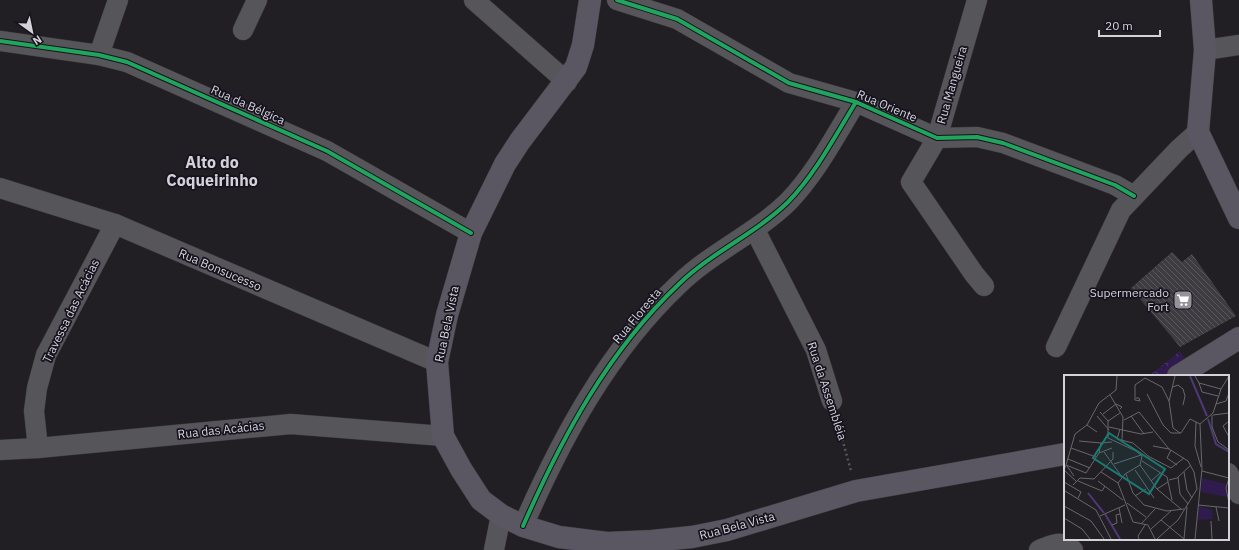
<svg xmlns="http://www.w3.org/2000/svg" width="1239" height="550" viewBox="0 0 1239 550" font-family="'IBM Plex Sans',sans-serif">
<style>
.park{fill:url(#park-crowns)}
.building{fill:url(#building-back-hatch)}
.lines{fill:none;stroke-linecap:round;stroke-linejoin:round}
.minor-casing{stroke:#3b393e;stroke-width:21}
.major-casing{stroke:#3b393e;stroke-width:23}
.path{stroke:#57565a;stroke-width:2.5;stroke-dasharray:2 3;stroke-linecap:butt}
.minor{stroke:#56555a;stroke-width:20}
.major{stroke:#5b5762;stroke-width:22}
.cycleway-casing{stroke:#16131e;stroke-width:6}
.cycleway{stroke:#20a55d;stroke-width:4}
.labels{text-anchor:middle;stroke-width:3.5;stroke-linejoin:round;paint-order:stroke}
.street-label{font-size:12px;fill:#d4d2d9;stroke:#16131e}
.poi-label{font-size:12px;fill:#d4d2d9;stroke:#16131e;text-anchor:end}
.district-label{font-size:16px;font-weight:bold;fill:#d4d2d9;stroke:#16131e}
.inset-river{fill:none;stroke:#4e3877;stroke-width:2}
.inset-road{fill:none;stroke:#69676c;stroke-width:1}
.view{fill:#197b73;fill-opacity:0.15;stroke:#197b73;stroke-width:2}
.inset-edge{fill:none;stroke:#d4d2d9;stroke-width:2}
</style>
<defs>
<pattern id="park-crowns" width="20" height="18" patternUnits="userSpaceOnUse"><rect width="20" height="18" fill="#2f1b4e"/><path d="M2 6a3 3 0 1 1 6 0M12 15a3 3 0 1 1 6 0" fill="none" stroke="#4c3b67"/></pattern>
<pattern id="building-back-hatch" width="6" height="6" patternUnits="userSpaceOnUse"><rect width="6" height="6" fill="#3e3c41"/><path d="M-1 5l2 2M0 0l6 6M5-1l2 2" fill="none" stroke="#59575c"/></pattern>
</defs>
<rect width="100%" height="100%" fill="#211f24"/>
<!-- park -->
<polygon class="park" points="1180,351 1196,376 1149,376"/>
<!-- building -->
<polygon class="building" points="1172,252 1182,262 1192,254 1236,316 1180,347 1131,288"/>
<g class="lines">
<!-- minor casing -->
<g class="minor-casing">
<g id="minor">
<polyline points="474,0 567,82"/>
<polyline points="617,0 677,19 789,83 856,102 937,138 977,137 1003,143 1115,185 1134,196"/>
<polyline points="977,0 937,138 911,182 974,274 984,286"/>
<polyline points="243,30 257,0"/>
<polyline points="0,41 99,55 127,62 327,151 471,233"/>
<polyline points="1205,50 1239,45"/>
<polyline points="99,55 118,0"/>
<polyline points="0,188 115,224 437,362"/>
<polyline points="755,230 816,350 832,401"/>
<polyline points="1056,347 1121,210 1179,149 1198,132"/>
<polyline points="38,448 34,411 37,388 46,355 115,224"/>
<polyline points="0,450 38,448 291,424 443,436"/>
<polyline points="1228,473 1239,494"/>
<path d="M523 526C562 437 608 351 679 284 712 252 755 234 788 202 816 173 835 136 856 102"/>
<polyline points="494,550 501,515"/>
<path d="M1039 550C1052 545 1061 539 1073 550"/>
</g>
</g>
<!-- major casing -->
<g class="major-casing">
<g id="major">
<polyline points="590,0 583,45 576,67 520,141 505,164 471,233 447,315 437,362 443,436 461,469 481,500 501,515 523,526 559,537 607,543 652,541 692,537 727,530 856,491 1065,454"/>
<polyline points="1201,0 1205,50 1198,132 1239,218"/>
<polyline points="1178,376 1239,338"/>
</g>
</g>
<!-- path -->
<polyline class="path" points="837,420 851,471"/>
<!-- minor -->
<use href="#minor" class="minor"/>
<!-- major -->
<use href="#major" class="major"/>
<!-- cycleway casing -->
<g class="cycleway-casing">
<g id="cycleway">
<polyline points="617,0 677,19 789,83 856,102 937,138 977,137 1003,143 1115,185 1134,196"/>
<polyline points="0,41 99,55 127,62 327,151 471,233"/>
<path d="M523 526C562 437 608 351 679 284 712 252 755 234 788 202 816 173 835 136 856 102"/>
</g>
</g>
<!-- cycleway -->
<use href="#cycleway" class="cycleway"/>
</g>
<!-- icons -->
<defs>
<g id="supermarket-square" transform="scale(1)"><rect x="-9" y="-9" width="18" height="18" rx="4" fill="#95939a" stroke="#16131e"/><path d="M-6-5.5h2.5l.6 2H6L4.5 2H-2.5L-4.4-4H-6ZM-1.5 3.2a1.3 1.3 0 1 0 .1 0ZM3 3.2a1.3 1.3 0 1 0 .1 0Z" fill="#fff"/></g>
</defs>
<g fill-rule="evenodd">
<use href="#supermarket-square" x="1183" y="300"/>
</g>
<g class="labels">
<!-- street labels -->
<g class="street-label">
<text transform="translate(952 85) rotate(-74)" y="4">Rua Mangueira</text>
<text transform="translate(248 105) rotate(24)" y="4">Rua da Bélgica</text>
<text transform="translate(887 106) rotate(23)" y="4">Rua Oriente</text>
<text transform="translate(220 270) rotate(23)" y="4">Rua Bonsucesso</text>
<text transform="translate(71 311) rotate(-64)" y="4">Travessa das Acácias</text>
<text transform="translate(637 316) rotate(-50)" y="4">Rua Floresta</text>
<text transform="translate(447 324) rotate(-78)" y="4">Rua Bela Vista</text>
<text transform="translate(827 391) rotate(72)" y="4">Rua da Assembléia</text>
<text transform="translate(221 430) rotate(-6)" y="4">Rua das Acácias</text>
<text transform="translate(737 526) rotate(-15)" y="4">Rua Bela Vista</text>
</g>
<!-- poi labels -->
<g class="poi-label">
<text x="1169" y="297">Supermercado<tspan x="1169" dy="14">Fort</tspan></text>
</g>
<!-- district labels -->
<g class="district-label">
<text x="212" y="168">Alto do<tspan x="212" dy="18">Coqueirinho</tspan></text>
</g>
</g>
<!-- overview -->
<g transform="translate(1064 375)">
<rect width="165" height="165" fill="#211f24"/>
<path d="M138 103 162 109 163 122 137 117ZM135 131 148 135 149 144 134 145Z" fill="#2f1b4e"/>
<path class="inset-river" d="M126 1 143 41M144 44 152 69 165 77M24 118 40 138M41 139 56 164"/>
<path class="inset-road" d="M111 1 105 26 109 53 116 58M131 1 135 8 157 14M135 8 138 17 154 21M109 12 114 10 119 14 121 21 119 30M83 19 99 50 107 58H117L126 44 136 49M46 20 59 42 58 65M72 23H75L76 26 71 25V10L81 3 98 12 105 26M152 29 162 26 165 18M36 37 44 46V63M39 39 52 29 58 32 56 34M148 40V52L154 67 165 75M149 40 165 38M33 41 45 55M67 41 80 59M60 45 75 37 105 74 124 86 130 97 133 114M44 46 56 38M165 46 159 51 165 62M132 47 131 71 137 92M23 50 33 57M45 52 77 59 89 57M56 54 53 64 69 68 84 81 107 93 120 83M44 63 72 76 78 81 76 90 61 99 54 108 69 147 84 150 91 164M15 66 37 68M89 71 105 74M7 73 32 82M107 75 103 83 113 90M40 77 58 102M35 78 48 73M4 84 26 93M78 86 103 102 108 125M50 89 77 80M2 90 11 59 23 50 35 28 52 15 53 1M76 90 93 114 117 134M3 91 10 101M0 95 13 107M0 95 2 90 22 98 35 78 37 68 48 67M71 95 90 123M138 96 165 103M37 97 54 108M120 97 123 115 128 123M62 99 69 118 80 130 103 136 120 134M114 102 116 119 124 129M165 103 162 113 165 128M105 105 113 103 127 90M14 106 38 116 41 111M34 106 59 125M87 106 96 98M0 107 17 117 14 123M9 110 16 103 30 104 49 84V77M93 114 104 107M1 116 32 135 47 164M71 121 82 114M63 128 82 142M134 130 165 133M0 131 27 146 40 164M152 132 155 146M55 133 58 148M36 141 61 130M0 143 18 154 26 164M97 145 120 164M147 146 148 164M77 149 91 134M48 150 53 148 52 140 56 139M87 154 107 136M75 164 74 161 81 150M93 164 114 145 133 114M120 164 123 132M131 164 138 94 136 49 149 38 157 14 165 1"/>
<path class="view" d="M45 58 101 94 85 119 29 83Z"/>
<rect width="165" height="165" class="inset-edge"/>
</g>
<!-- north arrow -->
<g transform="translate(32 32) rotate(147)" stroke="#16131e" stroke-width="3" paint-order="stroke">
<path d="M0-3L7 15L0 10L-7 15Z" fill="#d4d2d9"/>
<text y="-6" font-size="11" font-weight="bold" text-anchor="middle" fill="#d4d2d9">N</text>
</g>
<!-- scale -->
<path d="M1099 30v6h61v-6" fill="none" stroke="#d4d2d9" stroke-width="2"/>
<text x="1105" y="30" font-size="12" fill="#d4d2d9" stroke="#16131e" stroke-width="3" paint-order="stroke">20 m</text>
</svg>
